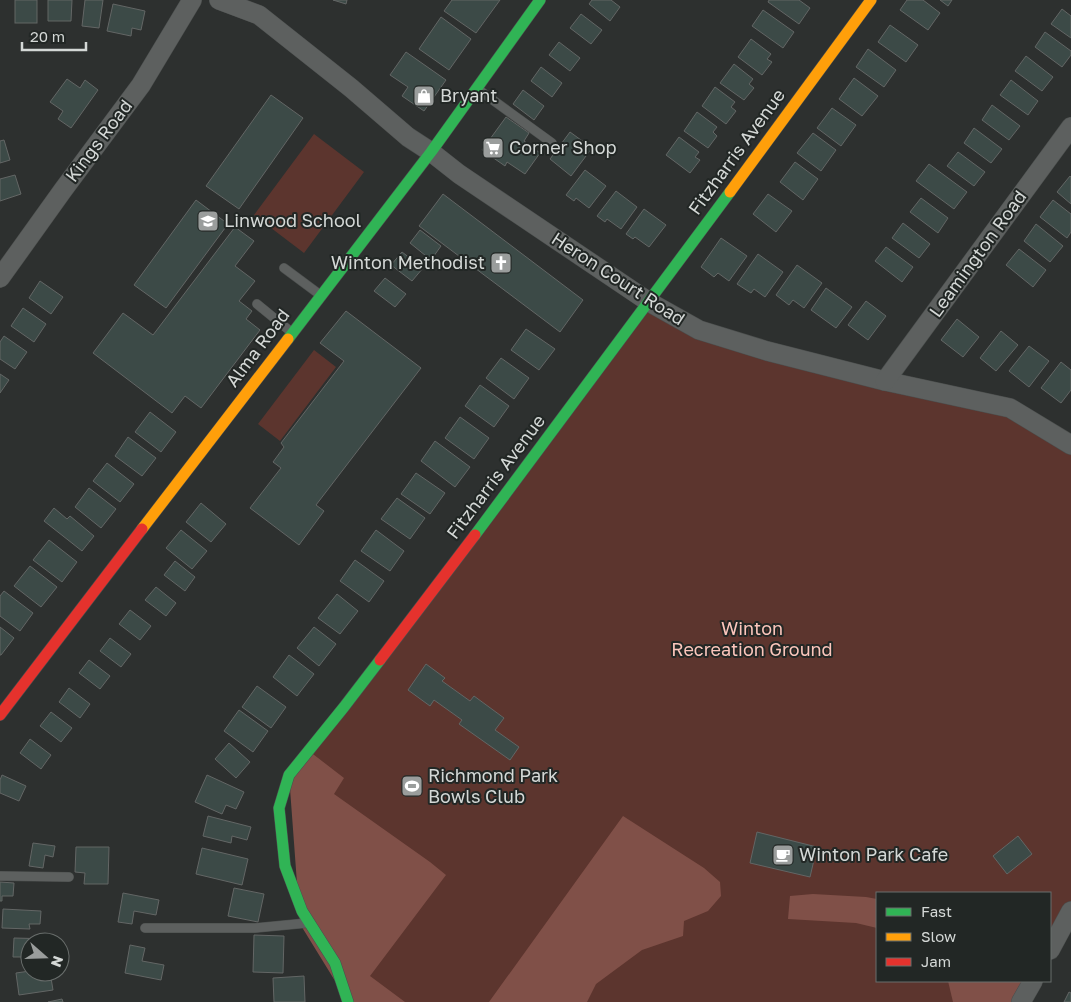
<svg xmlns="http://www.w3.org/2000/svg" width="1071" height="1002" viewBox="0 0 1071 1002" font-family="'Golos Text',sans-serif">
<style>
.green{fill:#5c352e}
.forest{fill:#805048}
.building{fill:#3c4a47;stroke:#636665}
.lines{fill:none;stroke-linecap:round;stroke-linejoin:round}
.lane-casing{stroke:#4b4e4d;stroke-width:10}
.street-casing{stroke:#4b4e4d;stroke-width:20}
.fast-casing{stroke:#4b4e4d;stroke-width:12}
.slow-casing{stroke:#4b4e4d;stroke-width:12}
.jam-casing{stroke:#4b4e4d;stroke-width:12}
.lane{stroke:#5d605f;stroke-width:9}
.street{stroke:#5d605f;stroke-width:19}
.fast{stroke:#30b455;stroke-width:11}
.slow{stroke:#ff9f0a;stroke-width:11}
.jam{stroke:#e5322d;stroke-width:11}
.labels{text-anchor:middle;stroke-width:4;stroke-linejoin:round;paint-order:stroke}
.poi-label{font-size:18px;fill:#d4d8d6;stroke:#222725;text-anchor:start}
.street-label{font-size:18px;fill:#d4d8d6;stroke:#222725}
.park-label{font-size:18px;fill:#fcc6bc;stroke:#222725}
</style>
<rect width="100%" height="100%" fill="#2d302f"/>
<!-- green -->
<g class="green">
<polygon points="314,134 364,172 304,253 254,215"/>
<polygon points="649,302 699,330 1010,408 1071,445 1071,911 1050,949 1050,893 877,893 877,981 1031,981 1019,1002 346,1002 289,775"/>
<polygon points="314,350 336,367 280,441 258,424"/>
</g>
<!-- forest -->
<g class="forest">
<polygon points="309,751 344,778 334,794 430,862 446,875 370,976 405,1002 348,1002 300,924 289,775"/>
<polygon points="623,816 704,868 720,882 721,896 708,911 684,921 683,936 642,950 596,984 587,1002 489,1002"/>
<polygon points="813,894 866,897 877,899 877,928 856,923 788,919 790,896"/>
<polygon points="948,981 1033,981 1021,1002 953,1002"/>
</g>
<!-- building -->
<g class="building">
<rect x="15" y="0" width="22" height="23"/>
<polygon points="48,0 72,0 71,21 48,21"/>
<polygon points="85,0 103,0 99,28 82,26"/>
<polygon points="333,0 347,0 346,4"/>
<polygon points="452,0 500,0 476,33 444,11"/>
<polygon points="592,0 611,0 620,7 610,21 589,4"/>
<polygon points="769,0 799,0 810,8 799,24 768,2"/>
<polygon points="907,0 923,0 940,13 928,30 900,10"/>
<polygon points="940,0 952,0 948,6"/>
<polygon points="113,4 145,11 141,30 132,28 131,36 107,31"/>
<polygon points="1062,9 1071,16 1071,38 1051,24"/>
<polygon points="763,10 794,32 783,48 752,26"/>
<polygon points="581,14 602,30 591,44 570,28"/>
<polygon points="441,17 471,39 449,70 419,49"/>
<polygon points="890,25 918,45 906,62 878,42"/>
<polygon points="1045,32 1071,51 1071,55 1062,67 1035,47"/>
<polygon points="751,39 771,54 767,59 772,62 762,75 738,57"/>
<polygon points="559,42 580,58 570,71 549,55"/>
<polygon points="868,49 896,70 884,87 856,67"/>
<polygon points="406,52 446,80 424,111 402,96 408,87 390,75"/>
<polygon points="1026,56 1053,77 1042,91 1015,71"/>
<polygon points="734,64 753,79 749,84 754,88 744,100 720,83"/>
<polygon points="541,67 562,83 552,97 531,81"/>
<polygon points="854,78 878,96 862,116 839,99"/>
<polygon points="67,79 80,88 85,80 98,90 71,128 58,119 63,111 50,102"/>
<polygon points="1011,80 1038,101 1028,115 1000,95"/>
<polygon points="715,87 735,102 731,107 736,111 726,124 702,106"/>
<polygon points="523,90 544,106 534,120 513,104"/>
<polygon points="271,95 303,118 239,209 206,186"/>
<polygon points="992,105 1020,126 1009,140 982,120"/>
<polygon points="832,108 856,125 841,146 817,128"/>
<polygon points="697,112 717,127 713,132 717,136 708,148 684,131"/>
<polygon points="506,117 529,133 524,141 540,153 525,174 507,162 505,166 482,150"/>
<polygon points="974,128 1002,149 991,163 964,143"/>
<polygon points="570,132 592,148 571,176 550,159"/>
<polygon points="813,133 836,150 821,171 797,153"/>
<polygon points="679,137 699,152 695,157 700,160 690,173 666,155"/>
<polygon points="4,140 10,160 0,163 0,141"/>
<polygon points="958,152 985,172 974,186 947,166"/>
<polygon points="795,162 818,179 803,200 780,182"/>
<polygon points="929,164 967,192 954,209 916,181"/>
<polygon points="585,170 606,186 589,208 576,198 574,201 566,195"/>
<polygon points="15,175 21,194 0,201 0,179"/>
<polygon points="1070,176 1071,177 1071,204 1057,192"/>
<polygon points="616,191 637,207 621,229 607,219 605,222 597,216"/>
<polygon points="443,194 583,300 560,332 419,226"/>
<polygon points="768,194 792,211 776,232 753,214"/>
<polygon points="921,198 948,218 938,233 910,212"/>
<polygon points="196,200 228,224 166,308 134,285"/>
<polygon points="1053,200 1071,214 1071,232 1067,238 1040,217"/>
<polygon points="644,209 666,225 649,247 635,237 633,239 626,234"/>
<polygon points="903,223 930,244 919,258 892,238"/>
<polygon points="1036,224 1063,246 1050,262 1024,241"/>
<polygon points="235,227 254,241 235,266 255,281 239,301 252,311 246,319 260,330 201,408 185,396 172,413 93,353 123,313 153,335"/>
<polygon points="420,230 441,246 431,260 410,243"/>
<polygon points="721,238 747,256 729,281 718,273 714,277 701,267"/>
<polygon points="886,247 913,267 902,282 875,261"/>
<polygon points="1019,249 1046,270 1033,287 1006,265"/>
<polygon points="402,252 423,268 412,281 391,265"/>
<polygon points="758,254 783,272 765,297 754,289 751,293 737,284"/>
<polygon points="797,265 822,283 804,308 793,300 789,305 776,295"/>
<polygon points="385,278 406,294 395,307 374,291"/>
<polygon points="40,281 63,297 51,314 29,298"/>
<polygon points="826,288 852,307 836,328 811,310"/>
<polygon points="866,301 886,316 868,340 848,325"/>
<polygon points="23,308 46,324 34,342 11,326"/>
<polygon points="346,311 421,368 316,505 324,511 299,545 250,508 281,468 273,462 284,447 281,443 344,361 320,343"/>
<polygon points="957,319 979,337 963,357 941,340"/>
<polygon points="526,329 555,349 539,370 511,350"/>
<polygon points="1001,331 1018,345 996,371 980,358"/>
<polygon points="4,336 27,352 15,369 0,359 0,342"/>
<polygon points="1029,346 1049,361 1029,387 1009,371"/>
<polygon points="501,358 529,378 514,399 486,378"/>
<polygon points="1061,362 1071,370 1071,390 1061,403 1041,388"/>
<polygon points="0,374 9,380 0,393"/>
<polygon points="480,385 509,406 494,427 465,406"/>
<polygon points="150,412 176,432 161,452 135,432"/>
<polygon points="460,417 489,438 474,459 445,438"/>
<polygon points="128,437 156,458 142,476 115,456"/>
<polygon points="435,441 470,467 455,487 421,461"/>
<polygon points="107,463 134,484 120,502 93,481"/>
<polygon points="416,473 445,493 430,514 401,494"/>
<polygon points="89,488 116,509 101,528 75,507"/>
<polygon points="397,498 425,518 410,539 381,519"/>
<polygon points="201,503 226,524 211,542 186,522"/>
<polygon points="54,508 67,519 70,516 94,536 82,551 44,521"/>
<polygon points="181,530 207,551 192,569 166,548"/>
<polygon points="376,530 404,551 390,571 361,551"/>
<polygon points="49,540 77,562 62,582 33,560"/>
<polygon points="355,560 384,581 369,602 340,581"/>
<polygon points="175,561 195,577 185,591 164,575"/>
<polygon points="30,566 57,587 41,607 14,586"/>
<polygon points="156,587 176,603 166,616 145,600"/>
<polygon points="4,591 33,613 20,631 0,616 0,596"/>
<polygon points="337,594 358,611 340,634 318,618"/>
<polygon points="130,610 151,626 140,640 119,624"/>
<polygon points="0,627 14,638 1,655 0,655"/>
<polygon points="314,627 336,644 319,666 297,648"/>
<polygon points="110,638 131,654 121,667 100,651"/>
<polygon points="289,655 314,674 297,696 273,677"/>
<polygon points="89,660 110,676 100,689 79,673"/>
<polygon points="426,664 445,678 442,681 470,701 474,696 504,718 495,730 519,747 510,760 459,724 462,720 434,700 430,706 408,690"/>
<polygon points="257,686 286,707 271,728 242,707"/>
<polygon points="69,688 90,704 80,718 59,702"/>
<polygon points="239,710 268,731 253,752 224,731"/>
<polygon points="51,712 72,728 61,742 40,726"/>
<polygon points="30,739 51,755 41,769 20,753"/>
<polygon points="229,743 250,762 236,778 215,759"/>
<polygon points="2,775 26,786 19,801 0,793 0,780"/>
<polygon points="207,775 244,792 236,809 226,805 222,814 195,802"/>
<polygon points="208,816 251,827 247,840 232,836 231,843 203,836"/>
<polygon points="757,832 817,847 810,877 750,863"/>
<polygon points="1018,836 1032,854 1007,874 993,856"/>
<polygon points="33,843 55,846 53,857 45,855 43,868 29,866"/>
<polygon points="76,847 109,847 108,884 84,884 85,873 75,872"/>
<polygon points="202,848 248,859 242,885 196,874"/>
<polygon points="0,882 14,883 13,896 2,896 2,901 0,901"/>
<polygon points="234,888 264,894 258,922 228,916"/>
<polygon points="123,893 159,900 156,915 134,911 132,924 118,922"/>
<polygon points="3,909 41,911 40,924 29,924 30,929 2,928"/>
<polygon points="254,935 284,936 283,973 253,972"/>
<polygon points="14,938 52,939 52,942 30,942 30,957 13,957"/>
<polygon points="130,945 145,948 142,961 164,965 161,980 125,973"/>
<polygon points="30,971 30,972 50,972 53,990 19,995 16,973"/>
<polygon points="304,976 305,1002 274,1002 273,978"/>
<polygon points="1069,992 1071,993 1071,1002 1064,1002"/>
<polygon points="62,999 63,1002 48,1002"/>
</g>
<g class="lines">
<!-- lane casing -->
<g class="lane-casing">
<g id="lane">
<polyline points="479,90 552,143"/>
<polyline points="284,268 319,294"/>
<polyline points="257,304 290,331"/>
<polyline points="0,876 69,877"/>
<polyline points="145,928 255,928 307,923"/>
</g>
</g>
<!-- street casing -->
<g class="street-casing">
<g id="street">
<polyline points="219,0 259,15 351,88 408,137 431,152 459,174 649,302 699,330 767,351 885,381 1010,408 1071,445"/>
<polyline points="0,278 63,190 141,85 192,0"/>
<polyline points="885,381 1071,127"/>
<polyline points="1050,950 1071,911"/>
<polyline points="1021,1002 1033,981"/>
</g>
</g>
<!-- fast casing -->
<g class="fast-casing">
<g id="fast">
<polyline points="288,339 431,152 540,0"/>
<polyline points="475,535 730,192"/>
<polyline points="348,1002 335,963 302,911 285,866 279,808 289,775 344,707 380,660"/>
</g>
</g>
<!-- slow casing -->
<g class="slow-casing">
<g id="slow">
<polyline points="730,192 871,0"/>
<polyline points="142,529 288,339"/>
</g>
</g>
<!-- jam casing -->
<g class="jam-casing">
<g id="jam">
<polyline points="380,660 475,535"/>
<polyline points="0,715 142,529"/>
</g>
</g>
<!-- lane -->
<use href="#lane" class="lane"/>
<!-- street -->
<use href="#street" class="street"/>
<!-- fast -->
<use href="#fast" class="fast"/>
<!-- slow -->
<use href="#slow" class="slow"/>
<!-- jam -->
<use href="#jam" class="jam"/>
</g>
<!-- icons -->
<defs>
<g id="shop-square" transform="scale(1.125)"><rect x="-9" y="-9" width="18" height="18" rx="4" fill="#9a9d9c" stroke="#222725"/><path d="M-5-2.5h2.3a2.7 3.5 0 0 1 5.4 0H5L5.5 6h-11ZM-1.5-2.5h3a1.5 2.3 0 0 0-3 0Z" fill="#fff"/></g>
<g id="supermarket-square" transform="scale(1.125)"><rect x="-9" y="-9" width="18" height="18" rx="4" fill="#9a9d9c" stroke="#222725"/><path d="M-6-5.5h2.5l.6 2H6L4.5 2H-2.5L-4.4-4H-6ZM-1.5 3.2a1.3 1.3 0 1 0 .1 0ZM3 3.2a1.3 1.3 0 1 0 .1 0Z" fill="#fff"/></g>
<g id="school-square" transform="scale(1.125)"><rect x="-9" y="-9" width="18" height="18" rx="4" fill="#9a9d9c" stroke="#222725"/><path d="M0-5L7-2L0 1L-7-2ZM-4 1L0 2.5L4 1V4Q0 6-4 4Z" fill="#fff"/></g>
<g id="church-square" transform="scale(1.125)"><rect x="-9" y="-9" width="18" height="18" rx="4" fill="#9a9d9c" stroke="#222725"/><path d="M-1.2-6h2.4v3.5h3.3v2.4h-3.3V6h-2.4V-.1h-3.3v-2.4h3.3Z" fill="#fff"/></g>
<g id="stadium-square" transform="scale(1.125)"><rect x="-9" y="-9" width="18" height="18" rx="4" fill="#9a9d9c" stroke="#222725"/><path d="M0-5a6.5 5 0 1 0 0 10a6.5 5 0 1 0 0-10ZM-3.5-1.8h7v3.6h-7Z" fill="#fff"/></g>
<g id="cafe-square" transform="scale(1.125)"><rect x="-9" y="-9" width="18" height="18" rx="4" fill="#9a9d9c" stroke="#222725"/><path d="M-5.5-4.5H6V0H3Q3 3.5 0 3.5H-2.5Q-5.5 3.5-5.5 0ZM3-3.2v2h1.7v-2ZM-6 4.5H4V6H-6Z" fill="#fff"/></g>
</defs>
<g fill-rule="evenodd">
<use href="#shop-square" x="424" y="96"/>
<use href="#supermarket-square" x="493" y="148"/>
<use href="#school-square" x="208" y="221"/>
<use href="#church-square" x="501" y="263"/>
<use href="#stadium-square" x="412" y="786"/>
<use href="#cafe-square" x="783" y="855"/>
</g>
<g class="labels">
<!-- poi labels -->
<g class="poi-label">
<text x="440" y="102">Bryant</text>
<text x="509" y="154">Corner Shop</text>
<text x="224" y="227">Linwood School</text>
<text x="485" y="269" text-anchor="end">Winton Methodist</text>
<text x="428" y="782">Richmond Park<tspan x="428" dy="21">Bowls Club</tspan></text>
<text x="799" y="861">Winton Park Cafe</text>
</g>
<!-- street labels -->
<g class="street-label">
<text transform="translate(99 141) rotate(-53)" y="6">Kings Road</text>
<text transform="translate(737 152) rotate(-54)" y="6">Fitzharris Avenue</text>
<text transform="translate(978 254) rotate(-54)" y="6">Leamington Road</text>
<text transform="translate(618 279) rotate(33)" y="6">Heron Court Road</text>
<text transform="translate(258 348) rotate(-53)" y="6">Alma Road</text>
<text transform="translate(496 477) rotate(-53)" y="6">Fitzharris Avenue</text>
</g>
<!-- park labels -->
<g class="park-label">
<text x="752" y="635">Winton<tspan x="752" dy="21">Recreation Ground</tspan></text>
</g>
</g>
<!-- legend -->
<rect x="876" y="892" width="175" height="90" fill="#222725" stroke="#696e6c"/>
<rect x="886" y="908" width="25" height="8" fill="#30b455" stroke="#696e6c"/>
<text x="921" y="917" font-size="15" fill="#d4d8d6">Fast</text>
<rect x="886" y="933" width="25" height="8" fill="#ff9f0a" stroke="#696e6c"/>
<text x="921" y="942" font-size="15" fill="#d4d8d6">Slow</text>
<rect x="886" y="958" width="25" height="8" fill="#e5322d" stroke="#696e6c"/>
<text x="921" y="967" font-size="15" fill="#d4d8d6">Jam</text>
<!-- north arrow -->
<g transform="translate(45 957) rotate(110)"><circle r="24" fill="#222725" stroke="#696e6c"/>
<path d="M0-4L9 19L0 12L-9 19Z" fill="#9a9d9c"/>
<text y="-8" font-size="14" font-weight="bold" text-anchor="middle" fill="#d4d8d6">N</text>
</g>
<!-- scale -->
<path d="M22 42v8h64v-8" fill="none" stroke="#d4d8d6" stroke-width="2.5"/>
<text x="30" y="42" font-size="15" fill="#d4d8d6" stroke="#222725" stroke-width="4" paint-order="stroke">20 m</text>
</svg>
